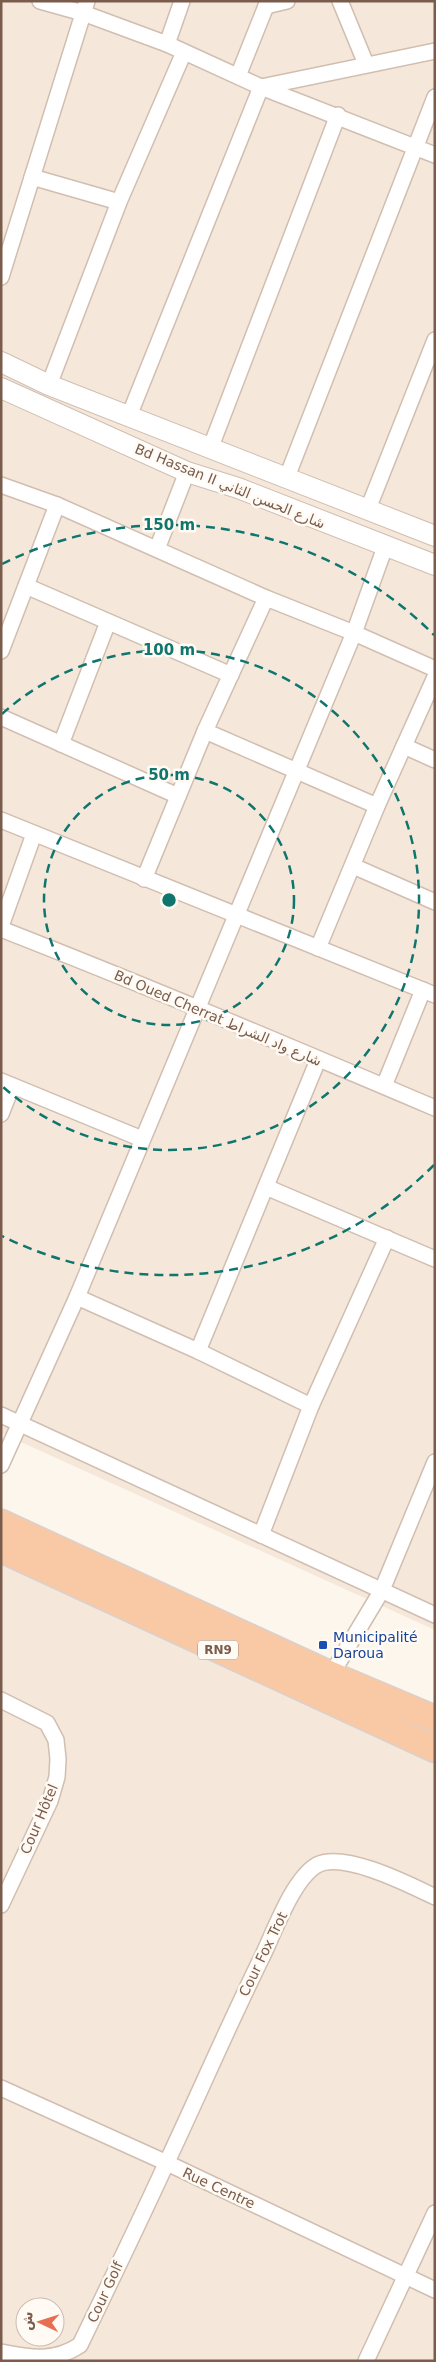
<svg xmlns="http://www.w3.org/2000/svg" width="436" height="2362" viewBox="0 0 436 2362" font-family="'DejaVu Sans',Cairo,sans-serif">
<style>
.residential{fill:#f5e8da;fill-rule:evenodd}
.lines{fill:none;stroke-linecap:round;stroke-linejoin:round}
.minor-casing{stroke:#d1beb0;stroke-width:18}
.tertiary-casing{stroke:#d1beb0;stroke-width:22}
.trunk-casing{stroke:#dad1cd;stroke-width:29}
.minor{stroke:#fff;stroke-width:15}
.tertiary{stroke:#fff;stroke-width:20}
.trunk{stroke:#f9c8a4;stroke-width:26}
.ring{fill:none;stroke:#0f766e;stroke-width:2.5;stroke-dasharray:9 6}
.transit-dot{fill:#1a4fb4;stroke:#fffaf3;stroke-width:2}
.labels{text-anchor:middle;stroke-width:5;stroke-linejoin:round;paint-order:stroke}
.shield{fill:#fffaf3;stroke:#a28b7f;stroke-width:1}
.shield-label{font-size:12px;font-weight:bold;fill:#7a5c4d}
.street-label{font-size:14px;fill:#7a5c4d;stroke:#fffaf3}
.transit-label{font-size:14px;fill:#164399;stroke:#fffaf3;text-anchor:start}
.centre{fill:#0f766e;stroke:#fffaf3;stroke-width:2.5}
.ring-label{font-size:15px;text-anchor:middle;font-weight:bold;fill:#0f766e;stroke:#fffaf3;stroke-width:5;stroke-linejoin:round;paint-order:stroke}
</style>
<rect width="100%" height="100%" fill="#fdf6ec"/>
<!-- residential -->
<g class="residential">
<polygon points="1,1 435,1 435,1630 1,1433"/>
<path d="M1 1553 435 1754V2361H1ZM25 2307H55V2337H25Z"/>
</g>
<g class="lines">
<!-- minor casing -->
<g class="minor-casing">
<g id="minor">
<polyline points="40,1 83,13 167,44 261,87 435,155"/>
<polyline points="340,1 366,64"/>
<polyline points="266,6 287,1"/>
<polyline points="167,44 182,1"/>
<polyline points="238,76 268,1"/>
<polyline points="32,177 119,202"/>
<polyline points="1,277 87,1"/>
<polyline points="49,385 119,202 184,52"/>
<polyline points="129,416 261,87 435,51"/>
<polyline points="210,449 338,115"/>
<polyline points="287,477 435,97"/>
<polyline points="1,485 57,505 266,598 354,633 435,669"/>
<polyline points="368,509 435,340"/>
<polyline points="157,549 187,472"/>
<polyline points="26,586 231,675"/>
<polyline points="1,651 57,505"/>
<polyline points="1,717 178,796"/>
<polyline points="205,731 377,806"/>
<polyline points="61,744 108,622"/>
<polyline points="404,746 435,760"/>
<polyline points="1,820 435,995"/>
<polyline points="353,866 435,902"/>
<polyline points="144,879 205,731 266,598"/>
<polyline points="1,926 34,834"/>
<path d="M1 929C147 986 291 1047 435 1108"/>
<polyline points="318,948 377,806 435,677"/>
<polyline points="1,1081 142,1139"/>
<polyline points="384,1086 423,990"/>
<polyline points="1,1114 12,1086"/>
<polyline points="266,1187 435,1259"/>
<polyline points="77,1297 198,1351 311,1406"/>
<polyline points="198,1351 318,1060"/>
<polyline points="1,1415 435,1615"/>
<polyline points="1,1465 77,1297 354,633 385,547"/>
<polyline points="261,1535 311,1406 387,1238"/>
<polyline points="331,1675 382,1590 435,1462"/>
<polyline points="1,1700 47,1723 56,1740 58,1759 57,1777 50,1801 1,1905"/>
<polyline points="1,2088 167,2163 435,2290"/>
<path d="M1 2352C31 2358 55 2362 80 2345 109 2285 138 2225 166 2164 199 2094 229 2024 263 1955 275 1930 293 1879 317 1865 344 1851 410 1885 435 1897"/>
<polyline points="366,2361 435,2213"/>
</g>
</g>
<!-- tertiary casing -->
<g class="tertiary-casing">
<g id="tertiary">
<polyline points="1,362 49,385 435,536"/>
<polyline points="1,388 187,472 238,488 435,565"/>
</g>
</g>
<!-- trunk casing -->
<g class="trunk-casing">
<g id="trunk">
<polyline points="1,1523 331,1675 435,1719"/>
<polyline points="1,1549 435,1749"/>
</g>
</g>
<!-- minor -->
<use href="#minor" class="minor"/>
<!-- tertiary -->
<use href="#tertiary" class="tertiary"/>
<!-- trunk -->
<use href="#trunk" class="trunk"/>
</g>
<!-- distance rings -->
<g class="ring">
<circle cx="169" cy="900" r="125"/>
<path d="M2 714A250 250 0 1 1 2 1086"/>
<path d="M434 1165A375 375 0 0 1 2 1236M2 564A375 375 0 0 1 434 635"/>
</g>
<!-- markers -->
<rect class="transit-dot" x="318" y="1640" width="10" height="10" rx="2.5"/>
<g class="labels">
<!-- shield labels -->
<rect class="shield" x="198" y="1640.5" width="40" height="19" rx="4"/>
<g class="shield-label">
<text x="218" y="1654">RN9</text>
</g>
<!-- street labels -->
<g class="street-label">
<text transform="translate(230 486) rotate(22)" y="5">Bd Hassan II شارع الحسن الثاني</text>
<text transform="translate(218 1018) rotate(23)" y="5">Bd Oued Cherrat شارع واد الشراط</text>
<text transform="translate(39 1819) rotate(-67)" y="5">Cour Hôtel</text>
<text transform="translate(263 1954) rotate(-64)" y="5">Cour Fox Trot</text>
<text transform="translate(219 2188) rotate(25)" y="5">Rue Centre</text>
<text transform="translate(105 2292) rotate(-65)" y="5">Cour Golf</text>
</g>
<!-- transit labels -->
<g class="transit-label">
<text x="333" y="1642">Municipalité<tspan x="333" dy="16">Daroua</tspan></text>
</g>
</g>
<circle cx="169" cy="900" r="8" class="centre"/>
<g class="ring-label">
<text x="169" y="530">150 m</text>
<text x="169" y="655">100 m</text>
<text x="169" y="780">50 m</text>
</g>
<!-- border -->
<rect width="436" height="2362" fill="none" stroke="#7a5c4d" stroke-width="5"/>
<!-- north arrow -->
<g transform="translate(40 2322) rotate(274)"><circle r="24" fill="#fffaf3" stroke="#cabbb1"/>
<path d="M0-4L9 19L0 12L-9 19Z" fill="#e76f51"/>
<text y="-8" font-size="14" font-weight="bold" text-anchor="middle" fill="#7a5c4d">ش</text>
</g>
</svg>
